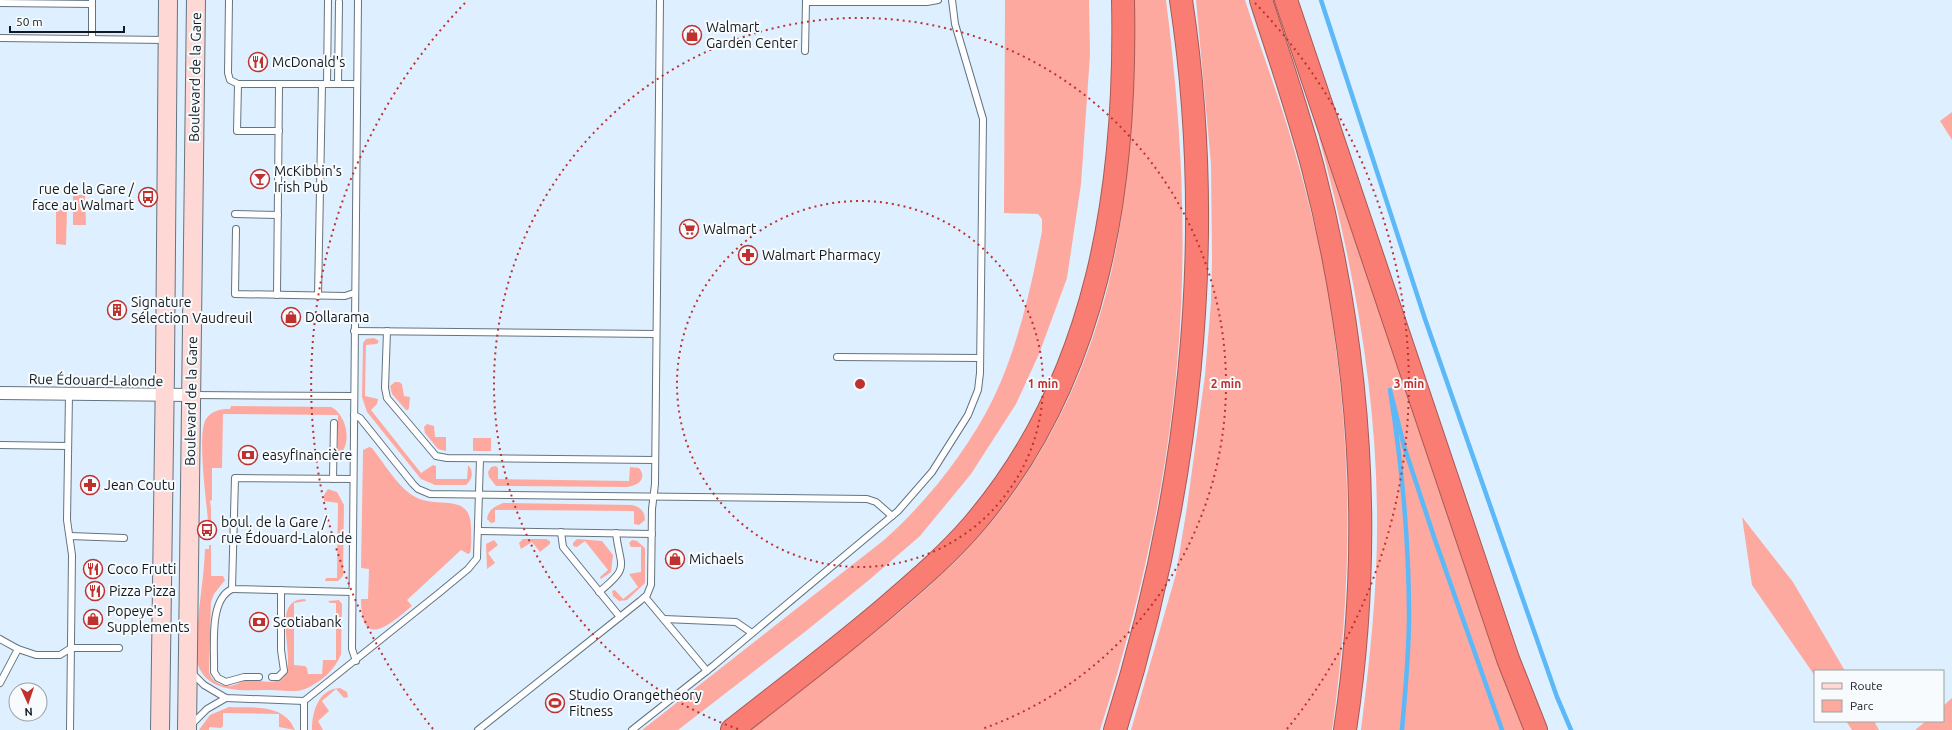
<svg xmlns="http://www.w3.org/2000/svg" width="1952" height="730" viewBox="0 0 1952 730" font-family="Ubuntu,sans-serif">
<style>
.green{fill:#fea99f}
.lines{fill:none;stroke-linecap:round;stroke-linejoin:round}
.stream{stroke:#5cb8f7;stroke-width:4.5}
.lane-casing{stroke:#647481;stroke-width:8}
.street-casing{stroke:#647481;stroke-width:14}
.secondary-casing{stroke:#647481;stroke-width:20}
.highway-casing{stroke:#a85a55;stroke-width:24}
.lane{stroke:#fff;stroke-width:6}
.street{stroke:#fff;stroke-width:12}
.secondary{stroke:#fdd8d5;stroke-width:18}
.highway{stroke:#f97d73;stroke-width:22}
.ring{fill:none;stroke:#bf312e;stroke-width:2;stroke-dasharray:2 4}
.labels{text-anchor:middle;stroke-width:4;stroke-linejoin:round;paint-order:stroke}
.poi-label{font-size:14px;fill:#13191e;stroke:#f7fbfe;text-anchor:start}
.street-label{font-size:14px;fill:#13191e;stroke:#f7fbfe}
.centre{fill:#bf312e;stroke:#f7fbfe;stroke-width:2}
.ring-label{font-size:12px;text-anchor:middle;font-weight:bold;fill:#bf312e;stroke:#f7fbfe;stroke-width:4;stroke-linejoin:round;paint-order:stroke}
</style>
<rect width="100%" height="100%" fill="#def0ff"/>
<!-- green -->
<g class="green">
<path d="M1005 0H1089L1090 55 1081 184 1067 278 1039 354 1016 404 971 474 920 536 869 580 806 631 678 730H642L884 540C926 503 968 450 993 399 1018 347 1031 288 1042 231V219L1038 214 1004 213Z"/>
<path d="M1132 0H1166C1179 102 1186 205 1181 308 1174 451 1144 593 1100 730H749C818 676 890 625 953 564 1054 465 1113 324 1125 184 1130 123 1130 61 1132 0Z"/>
<path d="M1196 0H1245C1261 50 1280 99 1294 149 1305 186 1314 224 1323 262 1330 293 1333 326 1337 358 1353 482 1350 606 1332 730H1131L1176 574 1187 507 1205 375 1211 302 1212 258 1211 164Z"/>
<polygon points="1952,112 1952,140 1940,121"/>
<path d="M1323 136 1525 730H1361C1370 658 1378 586 1377 513 1376 385 1352 260 1319 137Z"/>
<polygon points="73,195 85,195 86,225 73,225"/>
<polygon points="56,210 67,210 66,245 56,244"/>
<path d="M374 338 379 341 377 344 366 345 365 396 378 399 377 404 371 410 421 473 433 465 436 466V479H467L468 466H469C474 472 472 480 466 485H435L421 479 367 412 362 397 363 343 366 339Z"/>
<polygon points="395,382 399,382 402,384 404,396 410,397 409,408 408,410 406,410 392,394 390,386"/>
<path d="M231 406 331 407C346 414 352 441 341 453L338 452V415L223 414 222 468H212V500L210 501 211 508V532L209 533C208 510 196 435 206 419 212 410 221 409 230 409Z"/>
<polygon points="427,424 434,426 435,437 446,437 446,451 438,449 425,433 424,427"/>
<rect x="473" y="438" width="18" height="13"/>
<path d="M369 447 372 448C383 462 397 485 412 495 435 511 471 490 471 528 471 536 472 546 470 553L468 554 461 550 407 600 412 606C389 625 361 651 361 599H368L369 569 361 568 363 453V450Z"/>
<path d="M496 466 498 468V479L629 481 630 467 639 468C648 479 637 486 627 487L496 486 489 477 488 472 491 467Z"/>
<polygon points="328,489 337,492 344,505 343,576 338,581 325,581 326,578 337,578 338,503 324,501 324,495"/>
<path d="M503 503 632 505C641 507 645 512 645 520L639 525 634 524V511L495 510V522L491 523 487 519C488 510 495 506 503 503Z"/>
<polygon points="1742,517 1793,582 1845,671 1815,671 1815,676 1752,585"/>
<polygon points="523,539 546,539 550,541 550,544 540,552 532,542 521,549 519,543"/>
<polygon points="577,539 602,541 613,555 611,572 601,579 600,577 608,570 585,541 577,547 573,546 573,543"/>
<polygon points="494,540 498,545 488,553 495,563 487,569 486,544"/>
<polygon points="632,540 637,541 645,548 645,583 627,600 619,601 613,596 612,591 615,590 623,599 638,587 629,574 641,572 641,547 631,547 629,543"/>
<path d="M209 545H211V576H223L225 580 214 594 211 602 209 672C212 683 224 688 234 685 238 684 242 681 246 680 259 678 272 687 284 677 298 659 268 599 305 599L306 601 294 603V665L305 666 307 668 308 674H322L323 660H336V603H330L328 601 339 600 342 604 341 654C336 669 320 683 305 689 295 693 282 690 271 690 247 690 209 695 198 665 196 659 197 651 197 644 197 612 204 581 205 549H209Z"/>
<path d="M340 688 347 692 348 697 344 698 336 689 322 701 329 711 318 721 323 730H312C312 712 318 689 340 688Z"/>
<polygon points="1952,698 1952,730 1915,730 1926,721 1943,721 1943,706"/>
<path d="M229 707C253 708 284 703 295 730L279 727V714L223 713V726L221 728 209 727V730H199L210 715Z"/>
<polygon points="1846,721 1874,721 1879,730 1852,730"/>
</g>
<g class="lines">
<!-- stream -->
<g class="stream">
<polyline points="1321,0 1425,319 1557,697 1571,730"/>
<path d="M1402 730C1405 693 1409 655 1409 617 1409 541 1402 465 1390 390L1404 446 1434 537 1502 730"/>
</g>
<!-- lane casing -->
<g class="lane-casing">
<g id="lane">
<polyline points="229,0 228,73 230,80 238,84 357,84"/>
<polyline points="806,0 806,2 927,2 938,0"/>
<polyline points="0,3 92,4 92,0"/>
<polyline points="92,4 92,39"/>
<polyline points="0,38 166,40"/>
<polyline points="805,51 806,2"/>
<polyline points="238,84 237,131 279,131"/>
<polyline points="327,84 328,0"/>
<polyline points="338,84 339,2"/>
<polyline points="235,214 278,215"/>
<polyline points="236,229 235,294 345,296 354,293"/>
<polyline points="277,295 279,85"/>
<polyline points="318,296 322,84"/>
<polyline points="354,331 656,334"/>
<polyline points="387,331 385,388 387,398 436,456 447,458 655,460"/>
<polyline points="837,357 980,358"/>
<polyline points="69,394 67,520 72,555 70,730"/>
<polyline points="193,395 353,396"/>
<polyline points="354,415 360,418 413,484 418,489 430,494 867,499 876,502 892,516"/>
<polyline points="0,445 68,446"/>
<polyline points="333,479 334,423"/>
<polyline points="479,531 652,534"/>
<polyline points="561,532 563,547 620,617"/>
<polyline points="70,536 124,538"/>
<path d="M232 589C208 600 215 649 214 672L218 678 226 682 244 677H259"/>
<polyline points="352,592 232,589 235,478 353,479"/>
<path d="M599 592C631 566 620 568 616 533"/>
<polyline points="645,597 707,671"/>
<polyline points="664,619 736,622 752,633"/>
<polyline points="0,639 18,649 36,655 60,655 71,648 119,648"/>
<polyline points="356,661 352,649 358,0"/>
<polyline points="193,674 204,685 226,698 304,701 439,593 468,569 477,558 480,459"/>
<polyline points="272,677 278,677 284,671 281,650 281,590"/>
<polyline points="0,683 18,649"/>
<polyline points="304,701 304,730"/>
<polyline points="191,725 207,709 226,698"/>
<polyline points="478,730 640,601 647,595 651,585 652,509 655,484 660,0"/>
<polyline points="632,730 713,666 898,511 932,472 968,415 978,390 980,373 983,119 955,24 952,0"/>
</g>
</g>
<!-- street casing -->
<g class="street-casing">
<polyline id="street" points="0,393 191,395"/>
</g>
<!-- secondary casing -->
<g class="secondary-casing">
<g id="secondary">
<polyline points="160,730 165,370 168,0"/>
<polyline points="187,730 196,0"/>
</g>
</g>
<!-- highway casing -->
<g class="highway-casing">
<g id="highway">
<path d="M1261 0C1279 56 1298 111 1313 168 1361 353 1374 540 1345 730"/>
<polyline points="1286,0 1508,659 1536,730"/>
<path d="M732 730C785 688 839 648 890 604 919 579 948 554 973 525 1099 378 1127 187 1123 0"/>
<path d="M1115 730C1189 496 1218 244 1181 0"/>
</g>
</g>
<!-- lane -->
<use href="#lane" class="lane"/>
<!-- street -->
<use href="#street" class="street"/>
<!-- secondary -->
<use href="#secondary" class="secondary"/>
<!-- highway -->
<use href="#highway" class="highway"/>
</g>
<!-- distance rings -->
<g class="ring">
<circle cx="860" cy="384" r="183"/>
<path d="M738 729A366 366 0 1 1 982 729"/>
<path d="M433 729A549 549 0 0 1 465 3M1255 3A549 549 0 0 1 1287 729"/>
</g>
<!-- icons -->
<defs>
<g id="shop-ring" transform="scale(1)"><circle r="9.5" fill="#f7fbfe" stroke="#bf312e" stroke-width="1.5"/><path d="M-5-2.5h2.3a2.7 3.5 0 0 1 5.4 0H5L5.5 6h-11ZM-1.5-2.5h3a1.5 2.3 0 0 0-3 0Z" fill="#bf312e"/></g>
<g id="restaurant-ring" transform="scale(1)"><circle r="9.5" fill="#f7fbfe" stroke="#bf312e" stroke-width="1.5"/><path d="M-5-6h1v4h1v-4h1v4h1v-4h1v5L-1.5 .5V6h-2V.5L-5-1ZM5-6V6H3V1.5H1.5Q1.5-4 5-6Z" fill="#bf312e"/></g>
<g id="bar-ring" transform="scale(1)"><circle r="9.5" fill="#f7fbfe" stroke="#bf312e" stroke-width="1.5"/><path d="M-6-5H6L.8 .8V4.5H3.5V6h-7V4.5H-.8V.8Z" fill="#bf312e"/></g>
<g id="bus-ring" transform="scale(1)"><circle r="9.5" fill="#f7fbfe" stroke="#bf312e" stroke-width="1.5"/><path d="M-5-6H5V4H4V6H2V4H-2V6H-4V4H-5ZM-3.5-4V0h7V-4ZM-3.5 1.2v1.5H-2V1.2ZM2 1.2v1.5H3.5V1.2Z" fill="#bf312e"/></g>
<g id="supermarket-ring" transform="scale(1)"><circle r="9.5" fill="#f7fbfe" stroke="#bf312e" stroke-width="1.5"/><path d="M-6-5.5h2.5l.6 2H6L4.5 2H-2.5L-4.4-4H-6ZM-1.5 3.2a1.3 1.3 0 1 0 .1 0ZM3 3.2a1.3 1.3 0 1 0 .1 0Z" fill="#bf312e"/></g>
<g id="pharmacy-ring" transform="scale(1)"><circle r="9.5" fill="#f7fbfe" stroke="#bf312e" stroke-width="1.5"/><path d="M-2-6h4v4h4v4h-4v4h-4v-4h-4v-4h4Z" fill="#bf312e"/></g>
<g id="building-ring" transform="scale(1)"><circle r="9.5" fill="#f7fbfe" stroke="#bf312e" stroke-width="1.5"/><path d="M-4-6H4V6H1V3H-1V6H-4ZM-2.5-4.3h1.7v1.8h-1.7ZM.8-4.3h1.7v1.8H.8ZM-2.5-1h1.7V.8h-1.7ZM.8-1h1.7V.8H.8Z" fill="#bf312e"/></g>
<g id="bank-ring" transform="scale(1)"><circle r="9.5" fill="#f7fbfe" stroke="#bf312e" stroke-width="1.5"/><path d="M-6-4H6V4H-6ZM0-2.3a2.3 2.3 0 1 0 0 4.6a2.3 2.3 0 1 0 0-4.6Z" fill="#bf312e"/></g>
<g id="stadium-ring" transform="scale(1)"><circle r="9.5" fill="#f7fbfe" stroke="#bf312e" stroke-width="1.5"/><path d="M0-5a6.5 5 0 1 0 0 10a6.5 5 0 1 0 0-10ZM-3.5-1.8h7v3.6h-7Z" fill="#bf312e"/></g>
</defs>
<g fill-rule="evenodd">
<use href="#shop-ring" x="692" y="35"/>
<use href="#restaurant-ring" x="258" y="62"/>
<use href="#bar-ring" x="260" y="179"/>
<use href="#bus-ring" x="148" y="197"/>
<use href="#supermarket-ring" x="689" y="229"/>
<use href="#pharmacy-ring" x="748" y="255"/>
<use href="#building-ring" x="117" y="310"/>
<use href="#shop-ring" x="291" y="317"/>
<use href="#bank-ring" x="248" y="455"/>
<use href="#pharmacy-ring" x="90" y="485"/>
<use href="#bus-ring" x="207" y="530"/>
<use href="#shop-ring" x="675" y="559"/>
<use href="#restaurant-ring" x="93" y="569"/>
<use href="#restaurant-ring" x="95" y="591"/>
<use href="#shop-ring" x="93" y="619"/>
<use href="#bank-ring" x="259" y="622"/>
<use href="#stadium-ring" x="555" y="703"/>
</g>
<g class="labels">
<!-- poi labels -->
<g class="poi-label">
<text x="706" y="32">Walmart<tspan x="706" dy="16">Garden Center</tspan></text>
<text x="272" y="67">McDonald's</text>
<text x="274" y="176">McKibbin's<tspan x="274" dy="16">Irish Pub</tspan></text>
<text x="134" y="194" text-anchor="end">rue de la Gare /<tspan x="134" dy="16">face au Walmart</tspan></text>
<text x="703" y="234">Walmart</text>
<text x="762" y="260">Walmart Pharmacy</text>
<text x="131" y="307">Signature<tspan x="131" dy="16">Sélection Vaudreuil</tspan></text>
<text x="305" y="322">Dollarama</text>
<text x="262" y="460">easyfinancière</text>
<text x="104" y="490">Jean Coutu</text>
<text x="221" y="527">boul. de la Gare /<tspan x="221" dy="16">rue Édouard-Lalonde</tspan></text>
<text x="689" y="564">Michaels</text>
<text x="107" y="574">Coco Frutti</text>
<text x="109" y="596">Pizza Pizza</text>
<text x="107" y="616">Popeye's<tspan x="107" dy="16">Supplements</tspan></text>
<text x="273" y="627">Scotiabank</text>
<text x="569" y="700">Studio Orangetheory<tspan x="569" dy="16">Fitness</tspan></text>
</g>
<!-- street labels -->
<g class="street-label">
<text transform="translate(195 77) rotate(-89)" y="5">Boulevard de la Gare</text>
<text transform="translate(96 380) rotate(1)" y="5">Rue Édouard-Lalonde</text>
<text transform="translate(191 401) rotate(-89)" y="5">Boulevard de la Gare</text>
</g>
</g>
<circle cx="860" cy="384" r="6" class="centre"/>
<g class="ring-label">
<text x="1043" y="388">1 min</text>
<text x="1226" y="388">2 min</text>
<text x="1409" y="388">3 min</text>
</g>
<!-- legend -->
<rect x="1814" y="670" width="130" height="52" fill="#f7fbfe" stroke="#9ca1a4"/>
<rect x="1822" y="683" width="20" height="6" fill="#fdd8d5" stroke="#9ca1a4"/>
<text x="1850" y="690" font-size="12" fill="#13191e">Route</text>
<rect x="1822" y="700" width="20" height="12" fill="#fea99f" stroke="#9ca1a4"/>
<text x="1850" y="710" font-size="12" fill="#13191e">Parc</text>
<!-- north arrow -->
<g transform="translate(28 702) rotate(177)"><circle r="19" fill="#f7fbfe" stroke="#9ca1a4"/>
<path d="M0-3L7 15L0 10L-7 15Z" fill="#bf312e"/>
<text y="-6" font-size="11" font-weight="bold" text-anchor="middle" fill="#13191e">N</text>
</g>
<!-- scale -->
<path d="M10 26v6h114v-6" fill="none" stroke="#13191e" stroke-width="2"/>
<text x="16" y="26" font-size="12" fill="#13191e" stroke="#f7fbfe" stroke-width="3" paint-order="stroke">50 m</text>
</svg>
